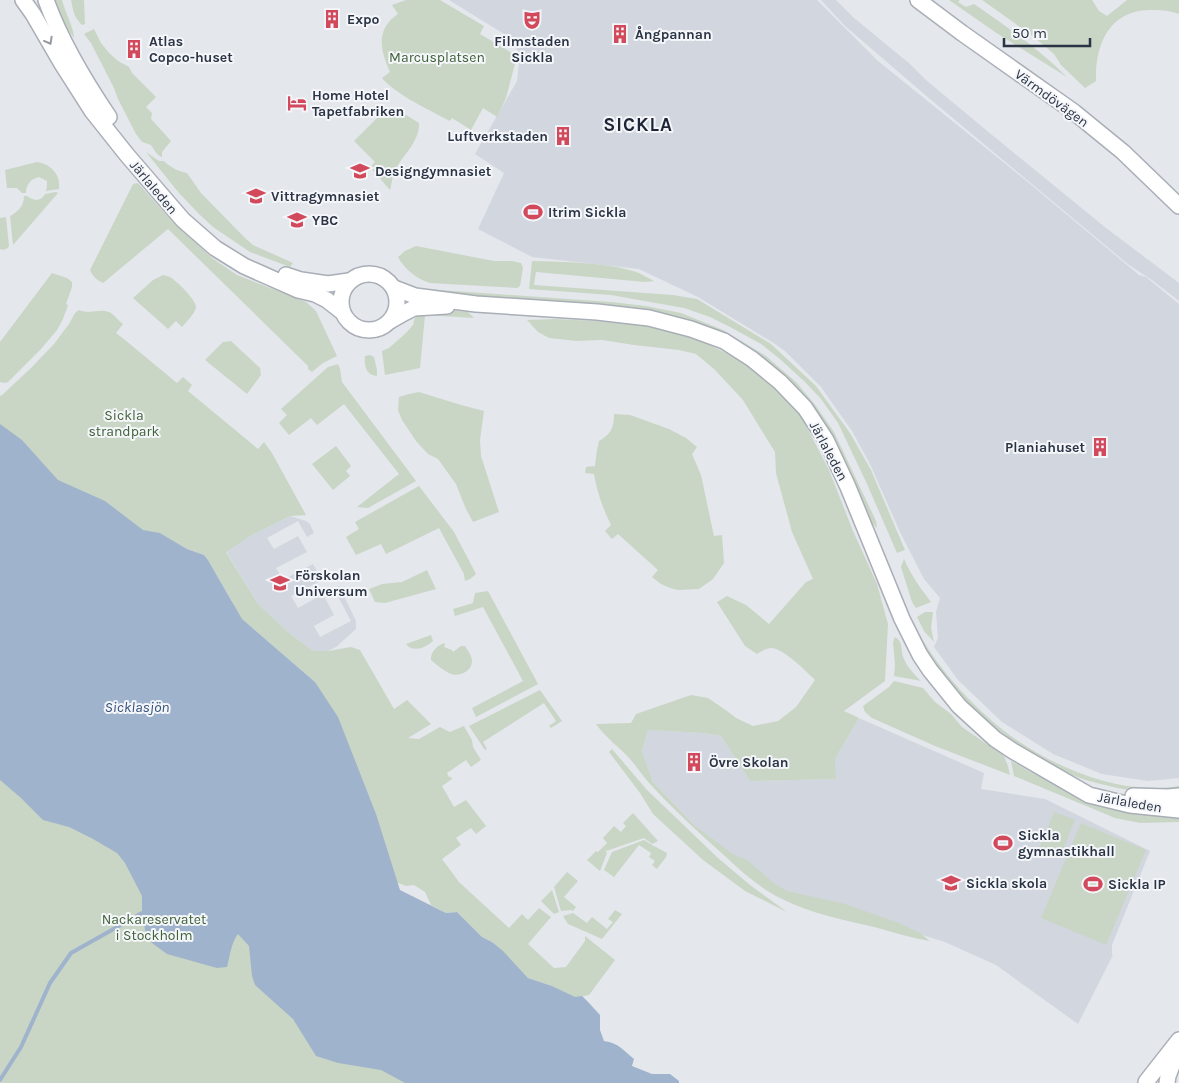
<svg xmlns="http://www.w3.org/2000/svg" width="1179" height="1083" viewBox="0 0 1179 1083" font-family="Karla,sans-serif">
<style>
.built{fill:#d2d6de}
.green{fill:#c9d6c5;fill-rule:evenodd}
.water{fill:#9fb4cc}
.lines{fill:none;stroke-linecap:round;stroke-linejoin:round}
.stream{stroke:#9fb4cc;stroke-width:4}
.secondary-casing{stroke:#a9aeb7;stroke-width:18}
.secondary{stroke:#fff;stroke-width:15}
.oneway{stroke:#959aa2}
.labels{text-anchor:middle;stroke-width:4;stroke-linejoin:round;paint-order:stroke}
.poi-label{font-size:14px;font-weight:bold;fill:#2b3445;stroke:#f4f6f9;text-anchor:start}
.park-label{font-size:14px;fill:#3f6138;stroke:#f4f6f9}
.street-label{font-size:14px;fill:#2b3445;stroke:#f4f6f9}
.water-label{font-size:15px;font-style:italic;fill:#34527a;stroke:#f4f6f9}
.district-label{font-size:19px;font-weight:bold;letter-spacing:1px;fill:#1d2536;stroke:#f4f6f9}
</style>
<rect width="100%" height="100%" fill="#e4e7ec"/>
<!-- built -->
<g class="built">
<polygon points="449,0 817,0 878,61 1029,183 1139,275 1146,277 1179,304 1179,778 1148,781 1102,774 1053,754 1002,722 958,680 934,647 938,638 936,612 940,598 924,579 900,532 870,464 852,431 821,387 785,351 772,342 698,297 639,269 532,257 478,229 504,173 475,154 517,81 520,54 509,37"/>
<polygon points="821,0 836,0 854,18 910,64 926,80 986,130 1106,228 1179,283 1179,301 1152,280 1129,265 930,99 845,26"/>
<polygon points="290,516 306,521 310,524 314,533 307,537 298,521 267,538 274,549 298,536 307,552 276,568 283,580 313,564 322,580 291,596 298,608 323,594 334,615 314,626 320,637 351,621 334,589 339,586 356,621 356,629 336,647 328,651 313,651 288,632 258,604 226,551 252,535"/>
<polygon points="859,718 984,773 981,789 1045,799 1150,851 1112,945 1112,955 1113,955 1078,1024 996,965 945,942 850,913 812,907 747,870 695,826 653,782 642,751 648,730 703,733 721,736 750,781 835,779 835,759"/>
</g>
<!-- green -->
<g class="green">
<path d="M53 0H62C65 12 74 28 74 38L60 20Z"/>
<path d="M71 0H84L85 24 82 25C74 18 73 10 71 0Z"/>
<path d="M406 0H440L484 26 480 34 517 56 506 98 497 117 483 108 471 130 452 118 450 121C431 111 395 94 382 78L390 72C383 56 376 37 389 22 391 19 395 16 398 14L392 5Z"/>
<path d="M949 0H960L958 2 966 7 974 4C1006 26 1040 50 1067 77L995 32Z"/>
<path d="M982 0H1092L1099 11 1107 16 1127 0H1179V14C1168 10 1160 10 1149 10 1108 11 1095 46 1096 81L1085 88 1061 65 1054 54 1034 37Z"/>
<path d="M94 29 101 43 109 53 118 61 129 67 132 73 156 97 146 107 152 113 151 119 171 141 162 152V157C157 156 154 149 151 145L142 142 136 134 118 99 114 88 91 43 84 34Z"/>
<path d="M394 111 401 112 419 123C420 141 403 155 395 170 392 176 392 184 390 190L370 167 375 162 354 141 383 112Z"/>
<path d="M146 152 159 161H164C171 168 178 171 187 173L201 193 245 238 253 245 293 263 290 267 250 252 213 227 199 214 179 193Z"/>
<path d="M37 162C51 164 61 175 59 189L46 191 47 186V181L39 177C31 179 26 184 26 193H22L17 188H7L5 170Z"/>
<path d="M138 183 173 222 212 258 237 275 306 302 316 311 337 356 323 363 312 372 308 369V366L168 229 103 283C97 280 93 277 90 270L133 184Z"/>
<path d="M56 192 58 193 13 245 10 216C18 212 24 206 24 196H27C33 201 41 202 45 194Z"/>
<polygon points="6,217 9,246 8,248 3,250 0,249 0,218"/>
<path d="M416 246 494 261H512L521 263 523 268 520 286 517 288 430 283C417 279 404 269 398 257L405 251Z"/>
<path d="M532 261C565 262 605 262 636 272 642 274 648 278 654 281L645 282 536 272 534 285 673 295 697 299 771 344 816 386 850 433 871 470 905 550 897 553 867 484 838 423 821 399 805 382 781 360 761 344 732 328 710 317 684 308 611 295 529 289Z"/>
<polygon points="52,273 67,278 72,282 72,287 66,304 68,305 63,319 57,330 41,349 8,382 5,383 0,382 0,342"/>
<path d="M163 275C165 276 168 276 170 277 177 281 196 300 196 307 195 314 186 322 182 327L176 321 168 329 133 298 153 280Z"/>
<polygon points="426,289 611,302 646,306 681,313 723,330 766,356 797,383 816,406 834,432 876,521 877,528 871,522 865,512 812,406 793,383 765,360 735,341 705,327 674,317 639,309 421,292"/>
<polygon points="443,309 468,312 474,318 425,315 420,368 385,375 382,351 389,348 406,333 413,325 414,320 419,312"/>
<path d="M79 310C90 315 101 307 111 313 115 316 119 321 123 324L116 333 125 340 177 383 183 377 192 385 188 391 258 449 264 442 272 453 306 515 290 516 252 535 226 552 258 604 288 632 313 651H328L351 647 360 650 394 709 407 700 431 724 408 738 419 739 440 727 450 732 464 726 472 740 473 747 481 760 471 767 466 760 447 773 449 777H451L452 779 442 786 454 807 466 800 486 826 476 834 471 828 456 838 461 845 442 859 459 882 509 928 522 914 528 920 539 908 551 917 528 944 554 968 566 967 585 941V936L615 960 589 995 575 998 552 986 528 978 492 942 482 937 457 912 446 913 431 905 425 892 414 885 406 886 393 881 315 682 254 629 0 446V395L1 396 30 369 54 344 69 324 75 313ZM160 533 187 549 204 555 208 560 233 603Z"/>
<path d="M556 319 652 324 707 344 739 359 764 376 781 391 802 418 829 470 853 531 877 584 888 624 885 681 844 711 859 718 835 759 836 779 750 781 721 736 703 733 648 730 642 751 653 782 695 826 734 855 747 860 775 884 787 891 845 904 899 923 920 933 930 941C912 938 895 933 878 928 845 920 811 914 780 898 760 888 742 872 726 857 699 833 673 809 649 783 642 775 637 767 630 759 619 747 605 737 596 724L631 723 636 714 691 695 708 698 727 711 736 718 753 726 778 721 796 707 815 680C807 672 784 649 772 648 767 648 761 651 757 654L745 646 717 602 727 596 746 605 769 624 806 582 813 579 792 532 776 473 775 452 743 400 714 369 696 354 679 350 634 345 602 340 577 341 549 338 538 332 527 320Z"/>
<polygon points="231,341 260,368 261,375 247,394 205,360 223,342"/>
<path d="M370 355 374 357 377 370V376C366 375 364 366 365 356Z"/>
<polygon points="338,364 340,369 342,382 416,481 368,508 357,507 399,474 344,404 317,425 311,418 289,435 279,423 287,415 281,409 328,367"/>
<polygon points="419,392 461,405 484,411 480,440 481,456 499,512 473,522 466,509 456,484 438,459 428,454 416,441 402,420 398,410 399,397 409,394"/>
<path d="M614 414 630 415 669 429 686 438 697 447 692 454 701 475 714 536 722 535 724 563 713 579 699 589 678 590 670 588 661 584 652 577 658 570 618 534 612 539 605 531 611 525C603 509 597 492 594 474L585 473 586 467 595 466 597 450 599 441C611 434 614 428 614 414Z"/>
<polygon points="336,446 351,466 346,471 350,476 333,490 312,464"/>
<polygon points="419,486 454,532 476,574 470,579 465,581 464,574 439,528 386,554 381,544 356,555 346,537 359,529 355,522"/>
<path d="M904 559C911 575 921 589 931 602L916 608 912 602 901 567Z"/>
<polygon points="427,570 436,589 385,603 375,602 369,589 382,584 402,582"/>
<polygon points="0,578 565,1083 0,1083"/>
<polygon points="488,591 538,684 476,717 472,708 523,681 483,607 455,616 453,609 473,603 475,593"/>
<polygon points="925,612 933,612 931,628 934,642 924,631 917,617"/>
<path d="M911 618C930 661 974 709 1011 736 1057 769 1122 796 1179 786V791C1168 792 1156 794 1145 793 1126 790 1107 786 1089 781 1072 776 1055 767 1040 758 987 727 936 679 909 623Z"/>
<path d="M431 635 433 641C425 648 413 653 406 644Z"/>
<path d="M895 637C904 642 900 651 904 659 907 667 915 675 921 681L894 676 895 664 893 642Z"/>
<path d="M444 643 445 644 444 647 452 650 453 652 461 646H465C468 651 472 656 472 661 472 671 460 677 451 674 444 671 437 665 431 660 430 652 437 646 444 643Z"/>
<polygon points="894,681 923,688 935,702 951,714 962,727 1004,756 1008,766 1010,775 935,746 872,718 865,712 863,706 889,687"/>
<polygon points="540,690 562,721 551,728 549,726 556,721 544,703 483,742 487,749 485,750 469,726"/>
<polygon points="612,749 647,790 718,858 750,885 787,912 745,891 703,860 653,814 640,793 609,752"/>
<polygon points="1011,761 1034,774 1066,786 1095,804 1118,810 1179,815 1179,822 1140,823 1115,818 1014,776"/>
<polygon points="1054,812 1075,820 1060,857 1039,849"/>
<polygon points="633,813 658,841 652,844 644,838 606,851 604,849 607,853 600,871 587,860 596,851 598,852 607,843 603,838 614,826 621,832 626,826 623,823"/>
<polygon points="1081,823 1146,850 1106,945 1041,918"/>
<polygon points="644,840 652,845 667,853 666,857 657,869 652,865 655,861 649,857 651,853 639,845 614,877 604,870 612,852"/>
<polygon points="567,872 578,881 564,897 576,907 573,911 571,910 561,911 554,887"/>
<polygon points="552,890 559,912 554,914 541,901"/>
<polygon points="615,910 622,914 602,939 568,924 563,916 573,913 587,923 592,917 607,929 613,922 608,919"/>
</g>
<!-- water -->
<path class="water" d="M0 424 22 440 58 480 105 501 143 530 160 533 187 549 204 555 208 560 242 619 315 682 338 717 340 722 376 814 400 890 446 913 457 912 482 937 492 942 503 951 528 978 552 986 575 997 582 996C589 1002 594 1009 600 1015V1030L604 1041C619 1043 623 1050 634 1059L632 1066 652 1074H670L679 1081V1083H405L381 1070 338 1063 316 1056 293 1019 255 985 252 976 249 946 238 934C231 943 230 956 227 967L217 968 167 954 152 943 145 930 142 913V896L125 863 117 853 93 839 69 827 43 820 21 798 0 780Z"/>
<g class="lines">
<!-- stream -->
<polyline class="stream" points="0,1080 21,1047 50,983 71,953 142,913"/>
<!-- secondary casing -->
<g class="secondary-casing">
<g id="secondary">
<polyline points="23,0 33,14 62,64 92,111 127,155 183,220 215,248 244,266 298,290 315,294 327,300 341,311"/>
<path d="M46 0C61 42 84 80 109 117"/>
<polyline points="918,0 962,33 1074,112 1123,152 1179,206"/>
<circle cx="369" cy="302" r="28"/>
<polyline points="286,275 301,280 328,284 349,281"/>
<polyline points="394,288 415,296 476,304 597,312 649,318 691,329 724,341 752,359 780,382 805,408 826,440 848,487 902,619 920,655 930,670 959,706 995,739 1013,751 1089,795 1130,805 1179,810"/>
<polyline points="390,321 404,313 414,308 447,306"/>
<polyline points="1133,796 1168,797 1179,796"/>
<polyline points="1146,1082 1179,1040"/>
<polyline points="1167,1083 1168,1076 1179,1047"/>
</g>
</g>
<!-- secondary -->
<use href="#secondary" class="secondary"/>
</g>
<!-- one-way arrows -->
<defs><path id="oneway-chevron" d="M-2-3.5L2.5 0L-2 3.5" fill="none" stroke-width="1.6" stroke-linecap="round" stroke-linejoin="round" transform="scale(1.25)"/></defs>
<use class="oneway" href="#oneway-chevron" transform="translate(49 41) rotate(61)"/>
<!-- icons -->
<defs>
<g id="building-bare" transform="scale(1.5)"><path d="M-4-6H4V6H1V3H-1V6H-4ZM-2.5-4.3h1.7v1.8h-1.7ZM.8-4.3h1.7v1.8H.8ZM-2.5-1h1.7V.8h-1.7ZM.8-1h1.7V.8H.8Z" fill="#d1495b" stroke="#f4f6f9" stroke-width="2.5" paint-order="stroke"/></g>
<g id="theatre-bare" transform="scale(1.5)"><path d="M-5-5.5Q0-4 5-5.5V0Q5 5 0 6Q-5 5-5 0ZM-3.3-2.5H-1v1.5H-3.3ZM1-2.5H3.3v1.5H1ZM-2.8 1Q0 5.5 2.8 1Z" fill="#d1495b" stroke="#f4f6f9" stroke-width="2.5" paint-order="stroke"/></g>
<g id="hotel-bare" transform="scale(1.5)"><path d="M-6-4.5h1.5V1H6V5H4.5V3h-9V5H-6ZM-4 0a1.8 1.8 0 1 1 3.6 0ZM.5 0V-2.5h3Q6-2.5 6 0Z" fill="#d1495b" stroke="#f4f6f9" stroke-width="2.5" paint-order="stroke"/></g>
<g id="school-bare" transform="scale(1.5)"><path d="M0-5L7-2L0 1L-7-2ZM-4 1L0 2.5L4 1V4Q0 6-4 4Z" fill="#d1495b" stroke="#f4f6f9" stroke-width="2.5" paint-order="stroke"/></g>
<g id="stadium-bare" transform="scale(1.5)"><path d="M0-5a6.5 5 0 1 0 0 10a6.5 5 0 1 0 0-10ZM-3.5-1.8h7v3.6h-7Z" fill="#d1495b" stroke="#f4f6f9" stroke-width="2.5" paint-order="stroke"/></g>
</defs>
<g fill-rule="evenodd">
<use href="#building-bare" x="332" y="19"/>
<use href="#theatre-bare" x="532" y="20"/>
<use href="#building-bare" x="620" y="34"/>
<use href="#building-bare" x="134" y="49"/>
<use href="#hotel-bare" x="297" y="103"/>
<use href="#building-bare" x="563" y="136"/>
<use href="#school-bare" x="360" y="171"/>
<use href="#school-bare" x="256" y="196"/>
<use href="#stadium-bare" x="533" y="212"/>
<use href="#school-bare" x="297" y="220"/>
<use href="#building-bare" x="1100" y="447"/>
<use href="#school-bare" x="280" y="583"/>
<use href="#building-bare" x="694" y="762"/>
<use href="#stadium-bare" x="1003" y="843"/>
<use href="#school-bare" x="951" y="883"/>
<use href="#stadium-bare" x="1093" y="884"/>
</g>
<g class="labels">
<!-- poi labels -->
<g class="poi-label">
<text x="347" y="24">Expo</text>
<text x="635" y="39">Ångpannan</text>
<text x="149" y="46">Atlas<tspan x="149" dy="16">Copco-huset</tspan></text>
<text x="532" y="46" text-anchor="middle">Filmstaden<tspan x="532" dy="16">Sickla</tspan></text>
<text x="312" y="100">Home Hotel<tspan x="312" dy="16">Tapetfabriken</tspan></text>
<text x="548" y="141" text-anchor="end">Luftverkstaden</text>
<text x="375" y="176">Designgymnasiet</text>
<text x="271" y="201">Vittragymnasiet</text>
<text x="548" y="217">Itrim Sickla</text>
<text x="312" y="225">YBC</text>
<text x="1085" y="452" text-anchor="end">Planiahuset</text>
<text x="295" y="580">Förskolan<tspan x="295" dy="16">Universum</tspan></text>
<text x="709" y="767">Övre Skolan</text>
<text x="1018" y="840">Sickla<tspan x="1018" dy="16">gymnastikhall</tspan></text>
<text x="966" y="888">Sickla skola</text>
<text x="1108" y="889">Sickla IP</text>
</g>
<!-- park labels -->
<g class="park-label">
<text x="437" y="62">Marcusplatsen</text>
<text x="124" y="420">Sickla<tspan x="124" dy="16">strandpark</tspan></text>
<text x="154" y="924">Nackareservatet<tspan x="154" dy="16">i Stockholm</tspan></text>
</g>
<!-- street labels -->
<g class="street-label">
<text transform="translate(1052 98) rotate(36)" y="5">Värmdövägen</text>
<text transform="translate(154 187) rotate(50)" y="5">Järlaleden</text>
<text transform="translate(829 451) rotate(62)" y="5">Järlaleden</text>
<text transform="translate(1130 802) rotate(10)" y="5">Järlaleden</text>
</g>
<!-- water labels -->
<g class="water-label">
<text x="137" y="712">Sicklasjön</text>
</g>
<!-- district labels -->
<g class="district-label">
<text x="638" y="131">SICKLA</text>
</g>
</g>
<!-- scale -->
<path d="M1004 38v8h86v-8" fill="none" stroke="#2b3445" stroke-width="2.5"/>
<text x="1012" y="38" font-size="15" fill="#2b3445" stroke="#f4f6f9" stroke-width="4" paint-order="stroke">50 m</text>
</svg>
